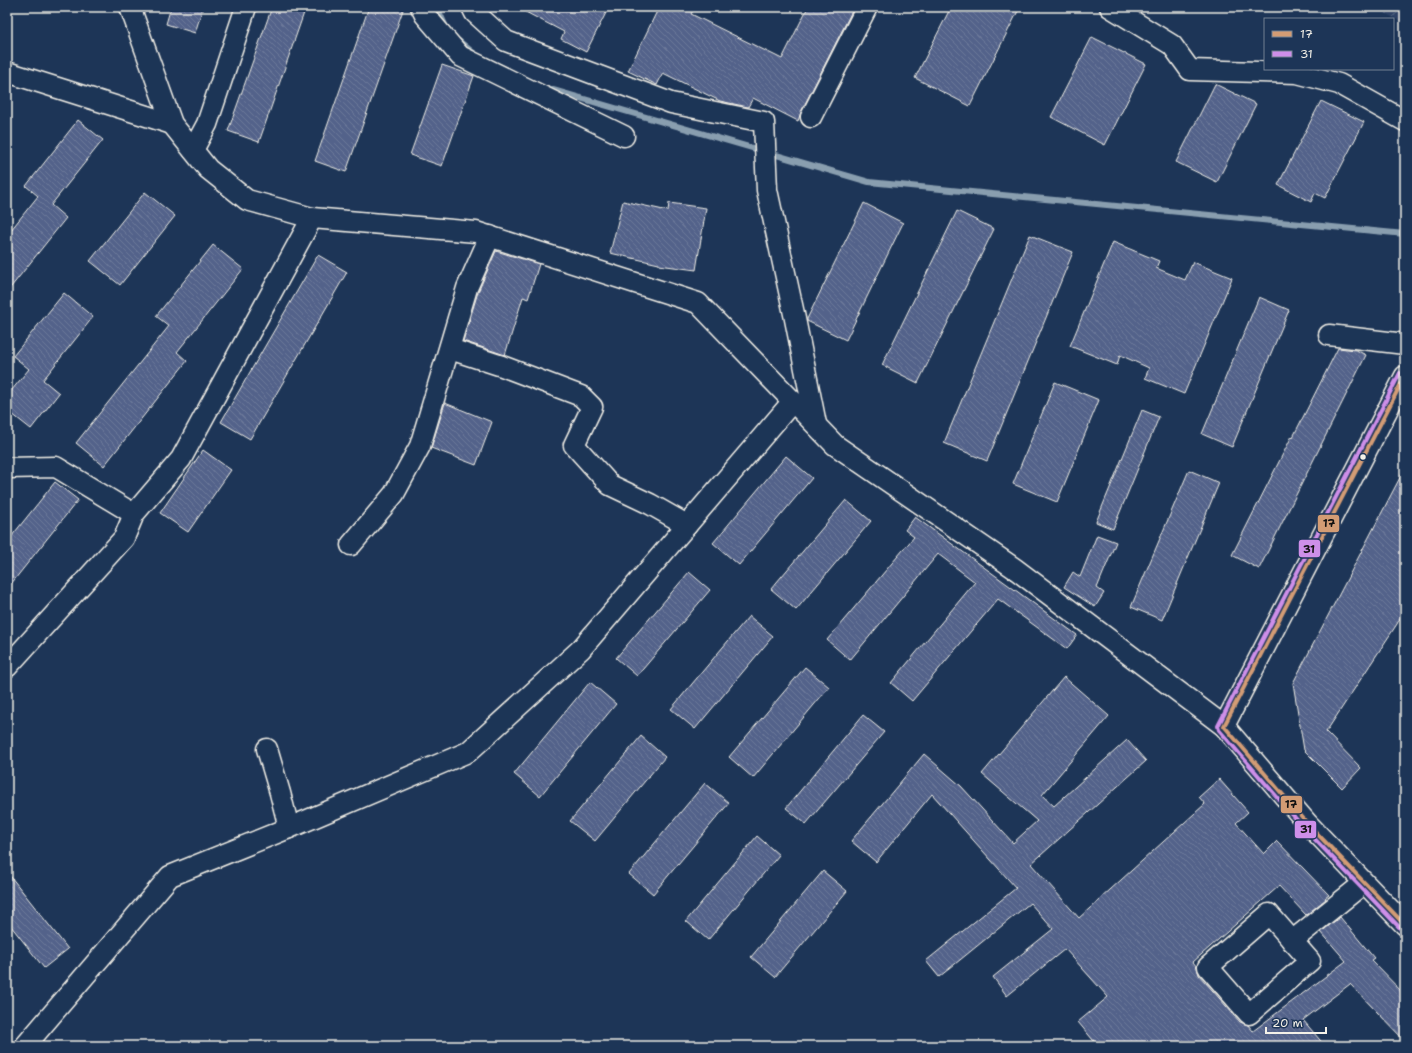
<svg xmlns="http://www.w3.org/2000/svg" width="1412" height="1053" viewBox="0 0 1412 1053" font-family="'Shantell Sans',sans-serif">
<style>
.industrial{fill:url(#industrial-furrows)}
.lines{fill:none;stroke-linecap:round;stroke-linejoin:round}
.stream{stroke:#899eaf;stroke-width:6}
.building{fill:url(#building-back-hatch);stroke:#f4f1e8}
.minor-casing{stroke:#f4f1e8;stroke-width:23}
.minor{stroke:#1d3557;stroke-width:20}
.bus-1-casing{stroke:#1d3557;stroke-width:7}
.bus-2-casing{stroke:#1d3557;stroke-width:7}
.bus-1{stroke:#d39c74;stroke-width:4}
.bus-2{stroke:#ce8fe9;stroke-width:4}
.bus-dot{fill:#f4f1e8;stroke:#1d3557;stroke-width:1.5}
.line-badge{stroke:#1d3557;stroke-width:1.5}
.pale-badge-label{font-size:11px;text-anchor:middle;font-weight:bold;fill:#111}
</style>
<defs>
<pattern id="industrial-furrows" width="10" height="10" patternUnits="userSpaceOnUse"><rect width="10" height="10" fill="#2d4266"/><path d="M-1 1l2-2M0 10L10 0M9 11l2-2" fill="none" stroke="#4c5e7c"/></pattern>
<pattern id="building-back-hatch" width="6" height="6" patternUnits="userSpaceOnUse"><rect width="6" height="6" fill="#52628a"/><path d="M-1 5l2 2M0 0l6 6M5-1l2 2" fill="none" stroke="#6c799a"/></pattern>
</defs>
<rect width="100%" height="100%" fill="#1d3557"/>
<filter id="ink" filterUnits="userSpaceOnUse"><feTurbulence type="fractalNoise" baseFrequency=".025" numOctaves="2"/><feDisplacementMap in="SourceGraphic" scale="8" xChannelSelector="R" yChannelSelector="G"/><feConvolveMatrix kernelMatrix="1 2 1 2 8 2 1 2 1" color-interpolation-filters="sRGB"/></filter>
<g filter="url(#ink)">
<!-- industrial -->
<polygon class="industrial" points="1374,7 1405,7 1405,24"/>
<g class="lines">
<!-- stream -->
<g class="stream">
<polyline points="437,7 446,27"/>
<polyline points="459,41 475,54"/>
<polyline points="546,88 869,182 1405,234"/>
</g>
</g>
<!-- building -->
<g class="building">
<polygon points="171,7 203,7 195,33 166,24"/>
<polygon points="272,7 306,7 259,142 228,131"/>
<polygon points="369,7 404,7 346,172 315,161"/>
<polygon points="516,7 609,7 586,52 561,39 564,32"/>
<polygon points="659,7 695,7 691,14 782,59 808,7 854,7 801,112 798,121 753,98 748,107 720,101 663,73 657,85 628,71"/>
<polygon points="951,7 1020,7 970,106 915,78"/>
<polygon points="1092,37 1146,64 1105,145 1051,117"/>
<polygon points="442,65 474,76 442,166 410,155"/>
<polygon points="1215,84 1256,104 1217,182 1176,162"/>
<polygon points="1321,101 1364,122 1325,198 1315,193 1311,202 1278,185"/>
<polygon points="78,120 103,140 51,205 66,218 7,292 7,235 38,196 26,186"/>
<polygon points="145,192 175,216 120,285 90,261"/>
<polygon points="623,201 668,211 669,203 706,208 696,270 659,265 659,264 610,253"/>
<polygon points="864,203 903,223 846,340 807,321 807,319"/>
<polygon points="957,211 994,229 918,383 882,365"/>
<polygon points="1030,235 1073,252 987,461 944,443"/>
<polygon points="1113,242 1159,261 1156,268 1185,280 1193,262 1232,278 1184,394 1145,378 1149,368 1120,355 1117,365 1070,346"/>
<polygon points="213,245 243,269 177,352 187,361 104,466 76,443 169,326 156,316"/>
<polygon points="496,251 539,264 528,299 523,297 505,355 463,341 478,292"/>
<polygon points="318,255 347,272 250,439 221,422"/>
<polygon points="64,293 93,317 43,380 59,393 31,429 7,410 7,396 29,369 13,356"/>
<polygon points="1259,297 1289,310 1232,447 1202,434"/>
<polygon points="1338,348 1356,350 1366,355 1259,569 1232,555 1292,436 1293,437"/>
<polygon points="1055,382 1099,400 1057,502 1013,484"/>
<polygon points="445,403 492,422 476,465 431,448"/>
<polygon points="1142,410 1159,417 1113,529 1096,522"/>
<polygon points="203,450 231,470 188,532 160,513"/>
<polygon points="786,456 812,478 739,565 713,543"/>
<polygon points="1405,468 1405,609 1397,624 1326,732 1361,768 1342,788 1304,750 1293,683"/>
<polygon points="1189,470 1219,483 1162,620 1131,607"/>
<polygon points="55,482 78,500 7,589 7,542"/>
<polygon points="846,500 871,521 796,610 771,589"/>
<polygon points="915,517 1077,635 1067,649 998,599 912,701 891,683 975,582 938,554 850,660 827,640 914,537 905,530"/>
<polygon points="1097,535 1116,542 1097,588 1104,593 1095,607 1064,587 1073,572 1080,577"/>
<polygon points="689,572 710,590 637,676 616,658"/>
<polygon points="749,616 773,636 695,729 671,709"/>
<polygon points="805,667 829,687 753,778 729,757"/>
<polygon points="1064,677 1109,716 1042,795 1054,806 1127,740 1146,761 1031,864 1079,918 1205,804 1199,797 1219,779 1248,812 1236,823 1264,854 1277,841 1329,895 1325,898 1326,899 1306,915 1279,886 1193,962 1197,967 1199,975 1240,1022 1248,1025 1253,1031 1346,961 1321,932 1340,917 1374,958 1371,960 1405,995 1405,1041 1350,984 1303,1020 1325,1046 1098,1046 1078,1022 1108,997 1065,949 1007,996 993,977 1053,929 1030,903 939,977 926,961 1016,888 932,794 876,862 851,841 924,754 961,786 1013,843 1037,821 982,774"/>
<polygon points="590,682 616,704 540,796 514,774"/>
<polygon points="863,715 884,732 806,824 786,808"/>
<polygon points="641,736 665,757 595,841 570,821"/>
<polygon points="705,783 729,803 653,894 629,874"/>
<polygon points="757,836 779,855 708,940 686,921"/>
<polygon points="823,871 847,891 775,977 751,957"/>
<polygon points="7,872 68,949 44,968 7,921"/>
</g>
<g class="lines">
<!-- minor casing -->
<g class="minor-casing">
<g id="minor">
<polyline points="130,7 172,124 208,169 247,200 312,218 476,232 698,303 835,445 1014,568 1224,726"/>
<polyline points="421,7 425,15 460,56 624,136"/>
<polyline points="472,7 475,13 506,41 671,103 764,122 767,190 794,314 816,424"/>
<polyline points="1110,7 1172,45 1190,70 1297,73 1339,84 1405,121"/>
<polyline points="7,72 172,124"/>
<polyline points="811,117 867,7"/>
<polyline points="193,150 207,124 246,7"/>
<polyline points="1329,335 1405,344"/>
<polyline points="450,349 502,366 581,396 592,407 574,445 610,485 650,504 687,525"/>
<polyline points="1405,376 1224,726 1308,824 1405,925"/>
<polyline points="7,468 56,467 134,514"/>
<polyline points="351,545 394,494 420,446 467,288 490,236"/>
<polyline points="7,667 124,538 134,514 181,459 312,218"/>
<polyline points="267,749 280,793 289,828"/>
<polygon points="1269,914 1310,961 1249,1014 1208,967"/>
<polyline points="1292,941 1364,883"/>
<polyline points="25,1046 170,876 289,828 468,752 581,649 793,401"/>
</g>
</g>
<!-- minor -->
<use href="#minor" class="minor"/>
<!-- bus-1 casing -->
<g class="bus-1-casing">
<polyline id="bus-1" points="1405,376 1224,726 1308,824 1405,925"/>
</g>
<!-- bus-2 casing -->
<g class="bus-2-casing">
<polyline id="bus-2" points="1400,373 1218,726 1219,730 1304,828 1401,929"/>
</g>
<!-- bus-1 -->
<use href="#bus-1" class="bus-1"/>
<!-- bus-2 -->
<use href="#bus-2" class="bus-2"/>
</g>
</g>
<!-- markers -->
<circle class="bus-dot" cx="1363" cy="457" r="3.5"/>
<g class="line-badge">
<rect x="1317" y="514" width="23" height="19" rx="4" fill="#d39c74"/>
<rect x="1298" y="539" width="23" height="19" rx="4" fill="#ce8fe9"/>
<rect x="1280" y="795" width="23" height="19" rx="4" fill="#d39c74"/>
<rect x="1294" y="820" width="23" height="19" rx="4" fill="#ce8fe9"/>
</g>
<g class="pale-badge-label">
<text x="1329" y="527">17</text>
<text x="1309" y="553">31</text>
<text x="1291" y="808">17</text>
<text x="1306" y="833">31</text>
</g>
<!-- margin -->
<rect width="1412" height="1053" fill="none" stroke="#1d3557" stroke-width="24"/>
<rect x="12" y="12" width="1388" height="1029" fill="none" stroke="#f4f1e8" stroke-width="1.5" filter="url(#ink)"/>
<!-- legend -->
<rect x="1264" y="18" width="130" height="52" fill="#1d3557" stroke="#738091"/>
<rect x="1272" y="31" width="20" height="6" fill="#d39c74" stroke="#738091"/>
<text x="1300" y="38" font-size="12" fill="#f4f1e8">17</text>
<rect x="1272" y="51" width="20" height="6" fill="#ce8fe9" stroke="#738091"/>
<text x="1300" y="58" font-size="12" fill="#f4f1e8">31</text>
<!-- scale -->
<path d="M1266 1027v6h60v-6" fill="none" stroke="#f4f1e8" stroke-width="2"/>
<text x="1272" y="1027" font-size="12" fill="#f4f1e8" stroke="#1d3557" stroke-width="3" paint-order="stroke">20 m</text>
</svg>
